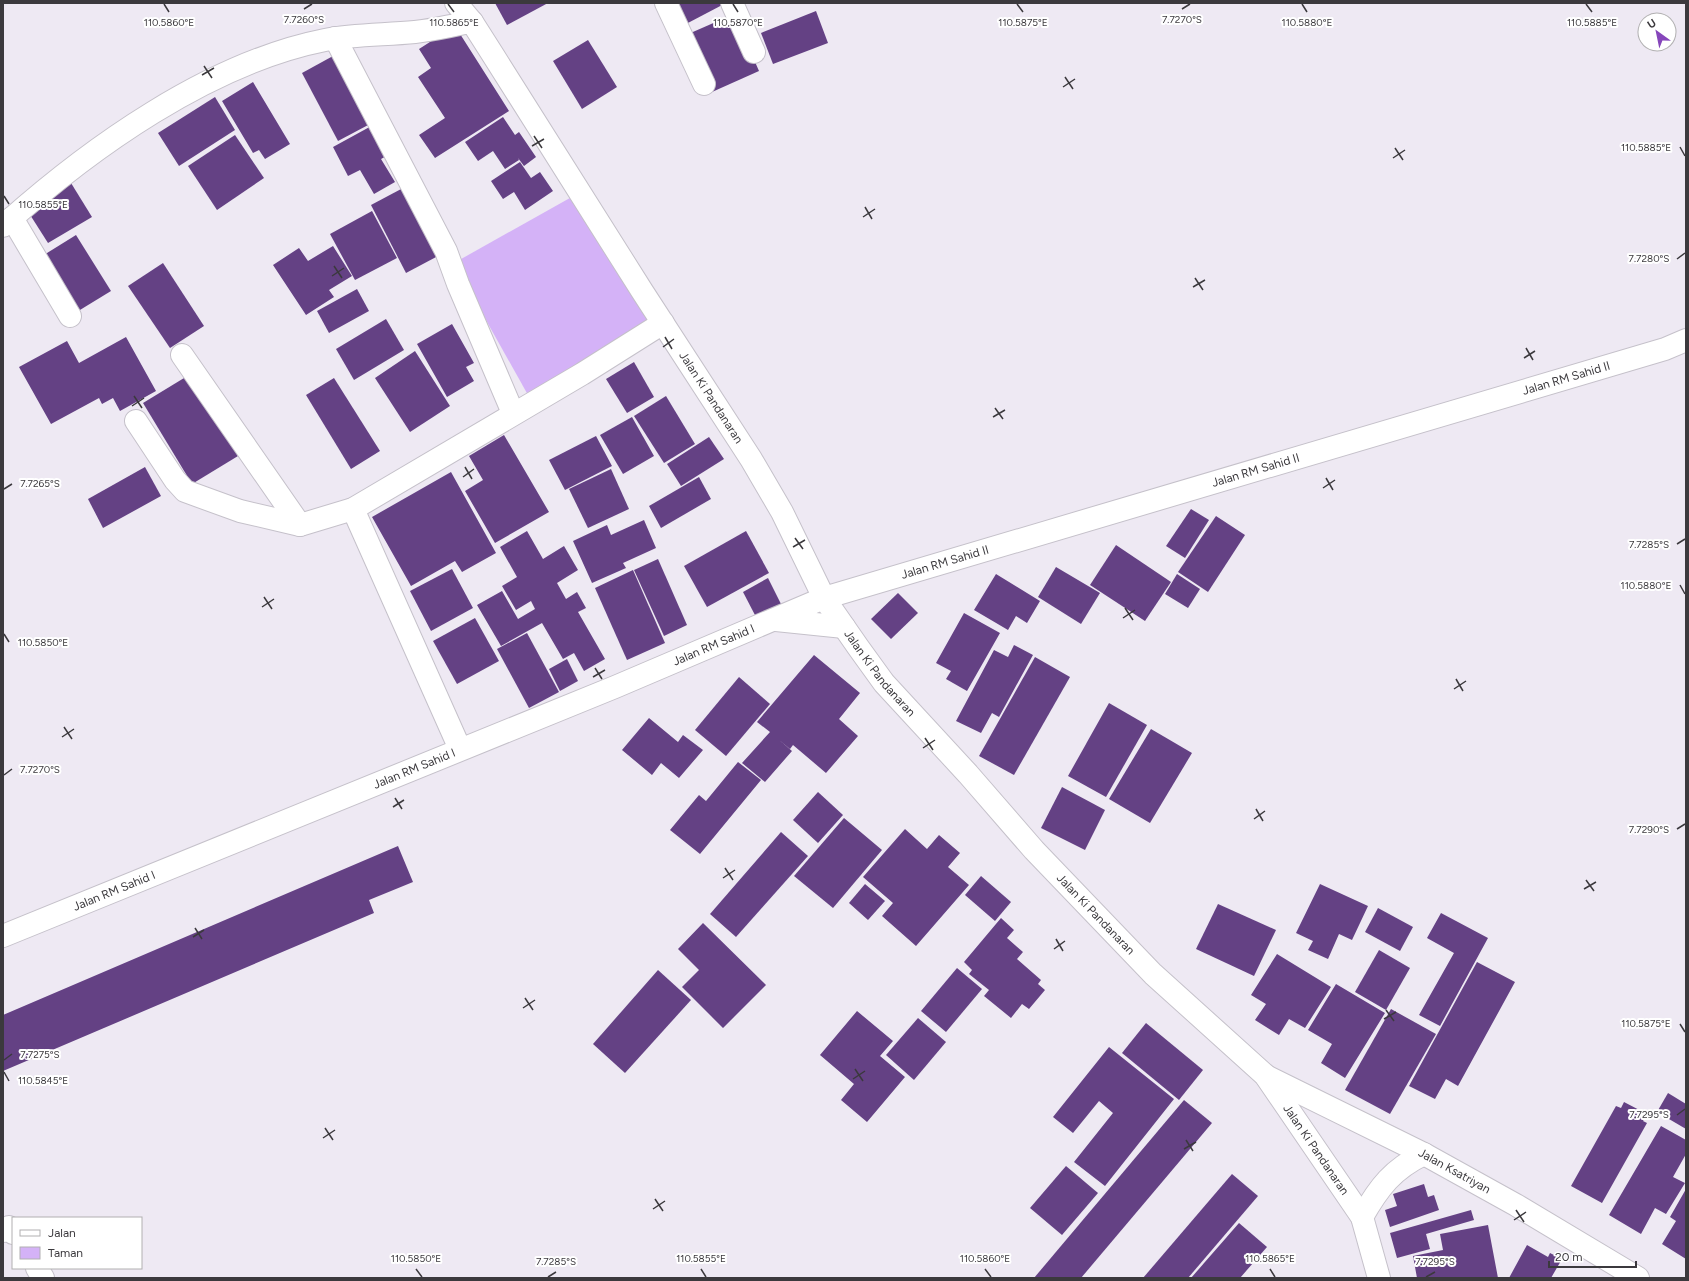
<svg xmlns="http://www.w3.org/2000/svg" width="1689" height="1281" viewBox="0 0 1689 1281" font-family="Figtree,sans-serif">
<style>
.green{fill:#d4b2f7}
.building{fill:#644184}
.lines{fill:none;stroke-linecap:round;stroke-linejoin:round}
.street-casing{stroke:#c5c1ca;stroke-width:24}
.secondary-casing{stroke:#c5c1ca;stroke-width:24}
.street{stroke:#fff;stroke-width:22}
.secondary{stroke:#fff;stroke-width:22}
.ticks{fill:none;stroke:#3b393d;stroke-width:1.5}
.labels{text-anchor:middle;stroke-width:4;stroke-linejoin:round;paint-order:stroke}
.street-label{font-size:12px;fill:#3b393d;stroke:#fff}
.ticks-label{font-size:10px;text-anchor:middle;fill:#3b393d;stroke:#fff;stroke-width:4;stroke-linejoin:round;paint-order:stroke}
</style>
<rect width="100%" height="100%" fill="#eee9f3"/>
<!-- green -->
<polygon class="green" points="577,194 651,327 528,395 454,263"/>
<!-- building -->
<g class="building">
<polygon points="495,3 548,3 507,25"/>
<polygon points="675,3 726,3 686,24"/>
<polygon points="816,11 828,43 773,64 761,33"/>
<polygon points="734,14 759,71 712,92 686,35"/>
<polygon points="455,26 509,111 435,158 419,135 445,118 418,77 431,68 419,49"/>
<polygon points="588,40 617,87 582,109 553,61"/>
<polygon points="333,56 370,124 338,141 302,73"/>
<polygon points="253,82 290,144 265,159 259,150 253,153 222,101"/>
<polygon points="215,97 235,130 179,166 158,133"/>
<polygon points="503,117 515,135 519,132 536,157 524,166 518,158 519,160 505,169 493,151 478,161 465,142"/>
<polygon points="375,124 392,153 381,159 395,182 374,194 360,170 348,176 333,147"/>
<polygon points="235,135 264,178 217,210 188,166"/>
<polygon points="520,162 531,178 540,172 553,191 525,210 514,192 503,199 491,181"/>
<polygon points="71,183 92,217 48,243 27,210"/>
<polygon points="403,188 438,256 406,273 371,205"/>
<polygon points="372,211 397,258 355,280 330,234"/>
<polygon points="76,235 111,291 75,313 39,258"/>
<polygon points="333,246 352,276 329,290 334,297 306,315 273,265 299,248 308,261"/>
<polygon points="163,263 204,326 170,348 128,286"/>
<polygon points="357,289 369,311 329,333 317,311"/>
<polygon points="386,319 404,350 354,380 336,349"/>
<polygon points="452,324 474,363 466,367 474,381 447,397 417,344"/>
<polygon points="126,337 156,391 120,411 113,398 102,404 99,398 51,424 19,367 67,341 79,363"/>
<polygon points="415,351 450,406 410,432 375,378"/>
<polygon points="634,362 654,397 627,413 606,379"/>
<polygon points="189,375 238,456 192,484 143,403"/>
<polygon points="334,378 380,451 351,469 306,395"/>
<polygon points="666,396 695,444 664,463 634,416"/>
<polygon points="632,417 654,456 623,474 600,435"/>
<polygon points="504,435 549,512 495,543 465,491 483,480 469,456"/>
<polygon points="596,436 612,466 565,490 549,460"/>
<polygon points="709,437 724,459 681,486 667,464"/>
<polygon points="145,467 161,496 103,528 88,499"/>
<polygon points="611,469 629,509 588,528 569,489"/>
<polygon points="451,472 496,553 462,572 455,561 411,586 372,517"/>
<polygon points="699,477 711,499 661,528 649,506"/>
<polygon points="1191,509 1209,520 1185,558 1166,546"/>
<polygon points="1216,516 1245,535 1208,592 1178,572"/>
<polygon points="644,520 656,548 623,563 626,568 592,583 573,541 607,525 611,535"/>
<polygon points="527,531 543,559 564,546 578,570 557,583 566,599 577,592 586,608 578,612 605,659 584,671 574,653 563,659 542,623 501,646 477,605 502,591 518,619 535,609 531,601 516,610 502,586 517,577 500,547"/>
<polygon points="746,531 769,573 707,607 684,566"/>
<polygon points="1116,545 1171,582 1145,621 1090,585"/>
<polygon points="658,559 687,625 664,636 634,570"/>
<polygon points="1056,567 1100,593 1081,624 1038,597"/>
<polygon points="452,569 473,608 431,631 410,591"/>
<polygon points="633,570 665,643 627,660 595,588"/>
<polygon points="996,574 1040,601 1027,623 1016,616 1008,630 974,610"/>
<polygon points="1177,574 1200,589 1188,608 1165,594"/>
<polygon points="768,578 781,604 756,617 743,592"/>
<polygon points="898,593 918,613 891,639 871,619"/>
<polygon points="964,613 1000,633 967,691 946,679 951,671 936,663"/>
<polygon points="475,618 499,661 457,684 433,641"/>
<polygon points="527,633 559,692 529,708 497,649"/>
<polygon points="1014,645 1033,655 999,717 992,713 981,733 956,721 994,650 1008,657"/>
<polygon points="814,655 860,693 839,719 858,736 826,773 793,745 790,749 778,739 792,751 765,782 742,763 770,732 757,722"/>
<polygon points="1035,657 1070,677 1014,775 979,756"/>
<polygon points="567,659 578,681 560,691 549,669"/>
<polygon points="739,677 770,704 726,756 695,730"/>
<polygon points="1109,703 1147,725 1106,797 1068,776"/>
<polygon points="649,718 678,742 683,735 703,750 679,778 661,763 652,775 622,750"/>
<polygon points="1151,729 1192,753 1150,823 1109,799"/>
<polygon points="738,762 761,780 700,854 670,830 699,795 706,801"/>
<polygon points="1062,787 1105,810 1085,850 1041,828"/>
<polygon points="818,792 843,815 818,843 793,820"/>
<polygon points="844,818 882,850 833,908 794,876"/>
<polygon points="905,829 927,849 939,835 960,853 948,867 969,885 916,946 882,916 893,903 863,877"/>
<polygon points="781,832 808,856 736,937 710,914"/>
<polygon points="398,846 413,882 369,900 374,913 3,1071 3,1015"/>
<polygon points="981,876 1011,902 995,921 965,895"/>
<polygon points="865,884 885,901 868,920 849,903"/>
<polygon points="1320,884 1368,906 1352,940 1339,934 1328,959 1308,950 1313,941 1296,933"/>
<polygon points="1218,904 1276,930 1254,976 1196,949"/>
<polygon points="1378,908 1413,927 1400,951 1365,932"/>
<polygon points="1441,913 1488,938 1440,1026 1419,1015 1454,953 1427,938"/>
<polygon points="1001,918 1014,930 1007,938 1023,952 1017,959 1041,980 1038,984 1045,990 1029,1009 1022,1004 1011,1018 984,996 989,990 969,974 972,970 964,962"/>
<polygon points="703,923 766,985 723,1028 682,987 699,970 678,949"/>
<polygon points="1379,950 1410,968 1386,1010 1355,992"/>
<polygon points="1277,954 1331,987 1305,1028 1289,1019 1279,1035 1255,1020 1266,1004 1251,995"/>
<polygon points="1477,962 1515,982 1458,1086 1446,1079 1435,1099 1409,1086"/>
<polygon points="957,968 982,989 946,1032 921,1011"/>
<polygon points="658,970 691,1000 625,1073 593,1044"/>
<polygon points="1336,984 1385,1013 1345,1078 1321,1063 1332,1044 1308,1030"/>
<polygon points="1391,1009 1436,1034 1390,1114 1345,1090"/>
<polygon points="857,1011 893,1041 880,1056 905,1077 867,1122 841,1100 854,1084 820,1055"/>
<polygon points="918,1018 946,1042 914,1080 886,1055"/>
<polygon points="1146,1023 1203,1070 1179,1100 1122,1053"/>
<polygon points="1109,1047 1174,1099 1105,1186 1074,1162 1113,1113 1099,1101 1073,1133 1053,1117"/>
<polygon points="1668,1093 1686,1104 1686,1129 1657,1112"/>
<polygon points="1184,1100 1212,1123 1081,1278 1034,1278"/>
<polygon points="1624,1102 1647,1114 1643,1121 1647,1123 1602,1203 1571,1186 1616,1106 1621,1108"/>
<polygon points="1661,1126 1686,1140 1686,1154 1673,1177 1685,1183 1666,1214 1655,1208 1641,1234 1609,1215"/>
<polygon points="1066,1166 1098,1193 1062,1235 1030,1208"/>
<polygon points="1232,1174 1258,1196 1188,1278 1143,1278"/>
<polygon points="1424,1184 1428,1197 1434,1195 1439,1210 1390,1227 1385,1210 1397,1206 1393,1194"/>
<polygon points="1686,1189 1686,1259 1662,1244 1676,1221 1670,1217"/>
<polygon points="1471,1210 1474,1220 1426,1234 1430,1249 1397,1258 1390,1233"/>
<polygon points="1239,1223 1267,1247 1240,1278 1191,1278"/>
<polygon points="1488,1225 1498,1278 1417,1278 1413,1256 1443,1250 1440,1234"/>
<polygon points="1527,1245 1548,1257 1550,1253 1562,1259 1551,1278 1509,1278"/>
</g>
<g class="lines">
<!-- street casing -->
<g class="street-casing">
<g id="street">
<polyline points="666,3 704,84"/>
<polyline points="732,3 754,52"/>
<polyline points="335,38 446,251 458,284 513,413"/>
<polyline points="12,218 70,316"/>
<path d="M3 226C90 148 209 63 325 40 354 34 385 35 415 32 434 30 453 25 472 22"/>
<polyline points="182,355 300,525"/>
<polyline points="136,421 175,480 185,491 240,511 300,525 353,509 582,374 663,323"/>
<polyline points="353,509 460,749"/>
<polyline points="3,1231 9,1227 13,1233"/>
<polyline points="37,1268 43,1278"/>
</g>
</g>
<!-- secondary casing -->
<g class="secondary-casing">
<g id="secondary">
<path id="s1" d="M456 3 472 22 493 55 642 291 751 459 782 512 824 598 858 647 884 683 968 774 1034 850 1153 974 1265 1075 1362 1217 1379 1278"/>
<polyline points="776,620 844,627"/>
<path id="s2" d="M3 936 615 687 824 598 1665 349 1686 340"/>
<path id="s3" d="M1266 1076 1424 1154 1516 1205 1638 1278"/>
<path d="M1362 1217C1379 1187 1393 1169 1424 1154"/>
</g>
</g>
<!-- street -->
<use href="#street" class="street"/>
<!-- secondary -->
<use href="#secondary" class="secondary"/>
</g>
<!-- ticks -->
<path class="ticks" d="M164 4 169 12M448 4 454 12M733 4 738 12M1017 4 1023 12M1302 4 1307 12M1586 4 1592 12M304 9 312 4M1182 9 1190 4M204 66 212 78M202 75 214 68M1065 77 1073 89M1063 87 1075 79M534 136 542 148M532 146 544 139M1680 147 1685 156M1395 148 1403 160M1393 158 1405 150M4 196 9 204M865 207 872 219M863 217 875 209M1677 259 1685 253M334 266 342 278M332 276 344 268M1195 278 1203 290M1193 287 1205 280M665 337 672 349M663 347 674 339M1526 348 1533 360M1524 358 1535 351M134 396 142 408M132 406 144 398M995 408 1003 419M993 417 1005 410M465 467 472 479M463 477 474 469M1326 478 1333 490M1323 488 1335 480M4 489 12 484M795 538 803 549M1677 544 1685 539M793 547 805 540M1680 585 1685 594M264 597 272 609M262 607 274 599M1125 608 1133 620M1123 618 1135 610M4 634 9 642M595 668 602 679M593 677 605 670M1456 679 1463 691M1454 689 1466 681M64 727 72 739M62 737 74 729M925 738 933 750M923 748 935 740M4 775 12 769M395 798 402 809M393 807 404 800M1256 809 1263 821M1254 819 1265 811M1677 829 1685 824M725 868 733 880M723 878 735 870M1586 880 1594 891M1584 889 1596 882M195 928 202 939M193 937 204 930M1056 939 1063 951M1054 949 1065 941M525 998 533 1010M523 1008 535 1000M1386 1010 1394 1021M1384 1019 1396 1012M1680 1024 1685 1032M4 1060 12 1054M855 1069 863 1081M4 1072 9 1081M853 1079 865 1071M1677 1115 1685 1109M325 1128 333 1140M323 1138 335 1130M1186 1140 1193 1151M1184 1149 1196 1142M655 1199 663 1211M653 1209 665 1201M1516 1210 1524 1222M1514 1220 1526 1212M416 1269 422 1277M701 1269 706 1277M985 1269 991 1277M1270 1269 1275 1277M548 1277 556 1272M1426 1277 1435 1272"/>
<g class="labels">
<!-- street labels -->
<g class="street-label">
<text dy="4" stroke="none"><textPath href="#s2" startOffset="1662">Jalan RM Sahid II</textPath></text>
<text dy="4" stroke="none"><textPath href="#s1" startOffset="470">Jalan Ki Pandanaran</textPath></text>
<text dy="4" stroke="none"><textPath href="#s2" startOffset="1338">Jalan RM Sahid II</textPath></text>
<text dy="4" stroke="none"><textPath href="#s2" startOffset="1014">Jalan RM Sahid II</textPath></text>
<text dy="4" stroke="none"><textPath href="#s2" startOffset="768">Jalan RM Sahid I</textPath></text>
<text dy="4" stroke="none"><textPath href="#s1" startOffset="794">Jalan Ki Pandanaran</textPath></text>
<text dy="4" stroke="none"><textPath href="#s2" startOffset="444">Jalan RM Sahid I</textPath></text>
<text dy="4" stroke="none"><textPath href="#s2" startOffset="120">Jalan RM Sahid I</textPath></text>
<text dy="4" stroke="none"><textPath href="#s1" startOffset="1118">Jalan Ki Pandanaran</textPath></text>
<text dy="4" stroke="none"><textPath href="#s1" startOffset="1442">Jalan Ki Pandanaran</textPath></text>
<text dy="4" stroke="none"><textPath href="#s3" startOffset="211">Jalan Ksatriyan</textPath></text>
</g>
</g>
<g class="ticks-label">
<text x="304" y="23">7.7260°S</text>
<text x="1182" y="23">7.7270°S</text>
<text x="1307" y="26">110.5880°E</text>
<text x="1592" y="26">110.5885°E</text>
<text x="169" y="26">110.5860°E</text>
<text x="454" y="26">110.5865°E</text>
<text x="738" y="26">110.5870°E</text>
<text x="1023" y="26">110.5875°E</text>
<text x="1646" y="151">110.5885°E</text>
<text x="43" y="208">110.5855°E</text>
<text x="1649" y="262">7.7280°S</text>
<text x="40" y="487">7.7265°S</text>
<text x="1649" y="548">7.7285°S</text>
<text x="1646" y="589">110.5880°E</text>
<text x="43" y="646">110.5850°E</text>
<text x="40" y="773">7.7270°S</text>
<text x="1649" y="833">7.7290°S</text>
<text x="1646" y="1027">110.5875°E</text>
<text x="40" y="1058">7.7275°S</text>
<text x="43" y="1084">110.5845°E</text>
<text x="1649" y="1118">7.7295°S</text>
<text x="416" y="1262">110.5850°E</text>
<text x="701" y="1262">110.5855°E</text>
<text x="985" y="1262">110.5860°E</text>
<text x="1270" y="1262">110.5865°E</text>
<text x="556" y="1265">7.7285°S</text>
<text x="1435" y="1265">7.7295°S</text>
</g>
<!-- border -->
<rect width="1689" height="1281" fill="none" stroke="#3b393d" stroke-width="8"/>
<!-- legend -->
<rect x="12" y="1217" width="130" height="52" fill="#ffffff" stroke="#b1b0b1"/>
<rect x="20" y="1230" width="20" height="6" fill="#ffffff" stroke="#b1b0b1"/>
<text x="48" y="1237" font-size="12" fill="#3b393d">Jalan</text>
<rect x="20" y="1247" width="20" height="12" fill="#d4b2f7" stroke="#b1b0b1"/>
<text x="48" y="1257" font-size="12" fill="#3b393d">Taman</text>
<!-- north arrow -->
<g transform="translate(1657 32) rotate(327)"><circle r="19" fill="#ffffff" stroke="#b1b0b1"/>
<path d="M0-3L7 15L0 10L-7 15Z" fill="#8646bb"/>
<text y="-6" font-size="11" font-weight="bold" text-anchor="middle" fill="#3b393d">U</text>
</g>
<!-- scale -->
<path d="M1549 1261v6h87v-6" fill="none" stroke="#3b393d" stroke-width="2"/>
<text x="1555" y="1261" font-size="12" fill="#3b393d" stroke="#ffffff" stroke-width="3" paint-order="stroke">20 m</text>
</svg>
